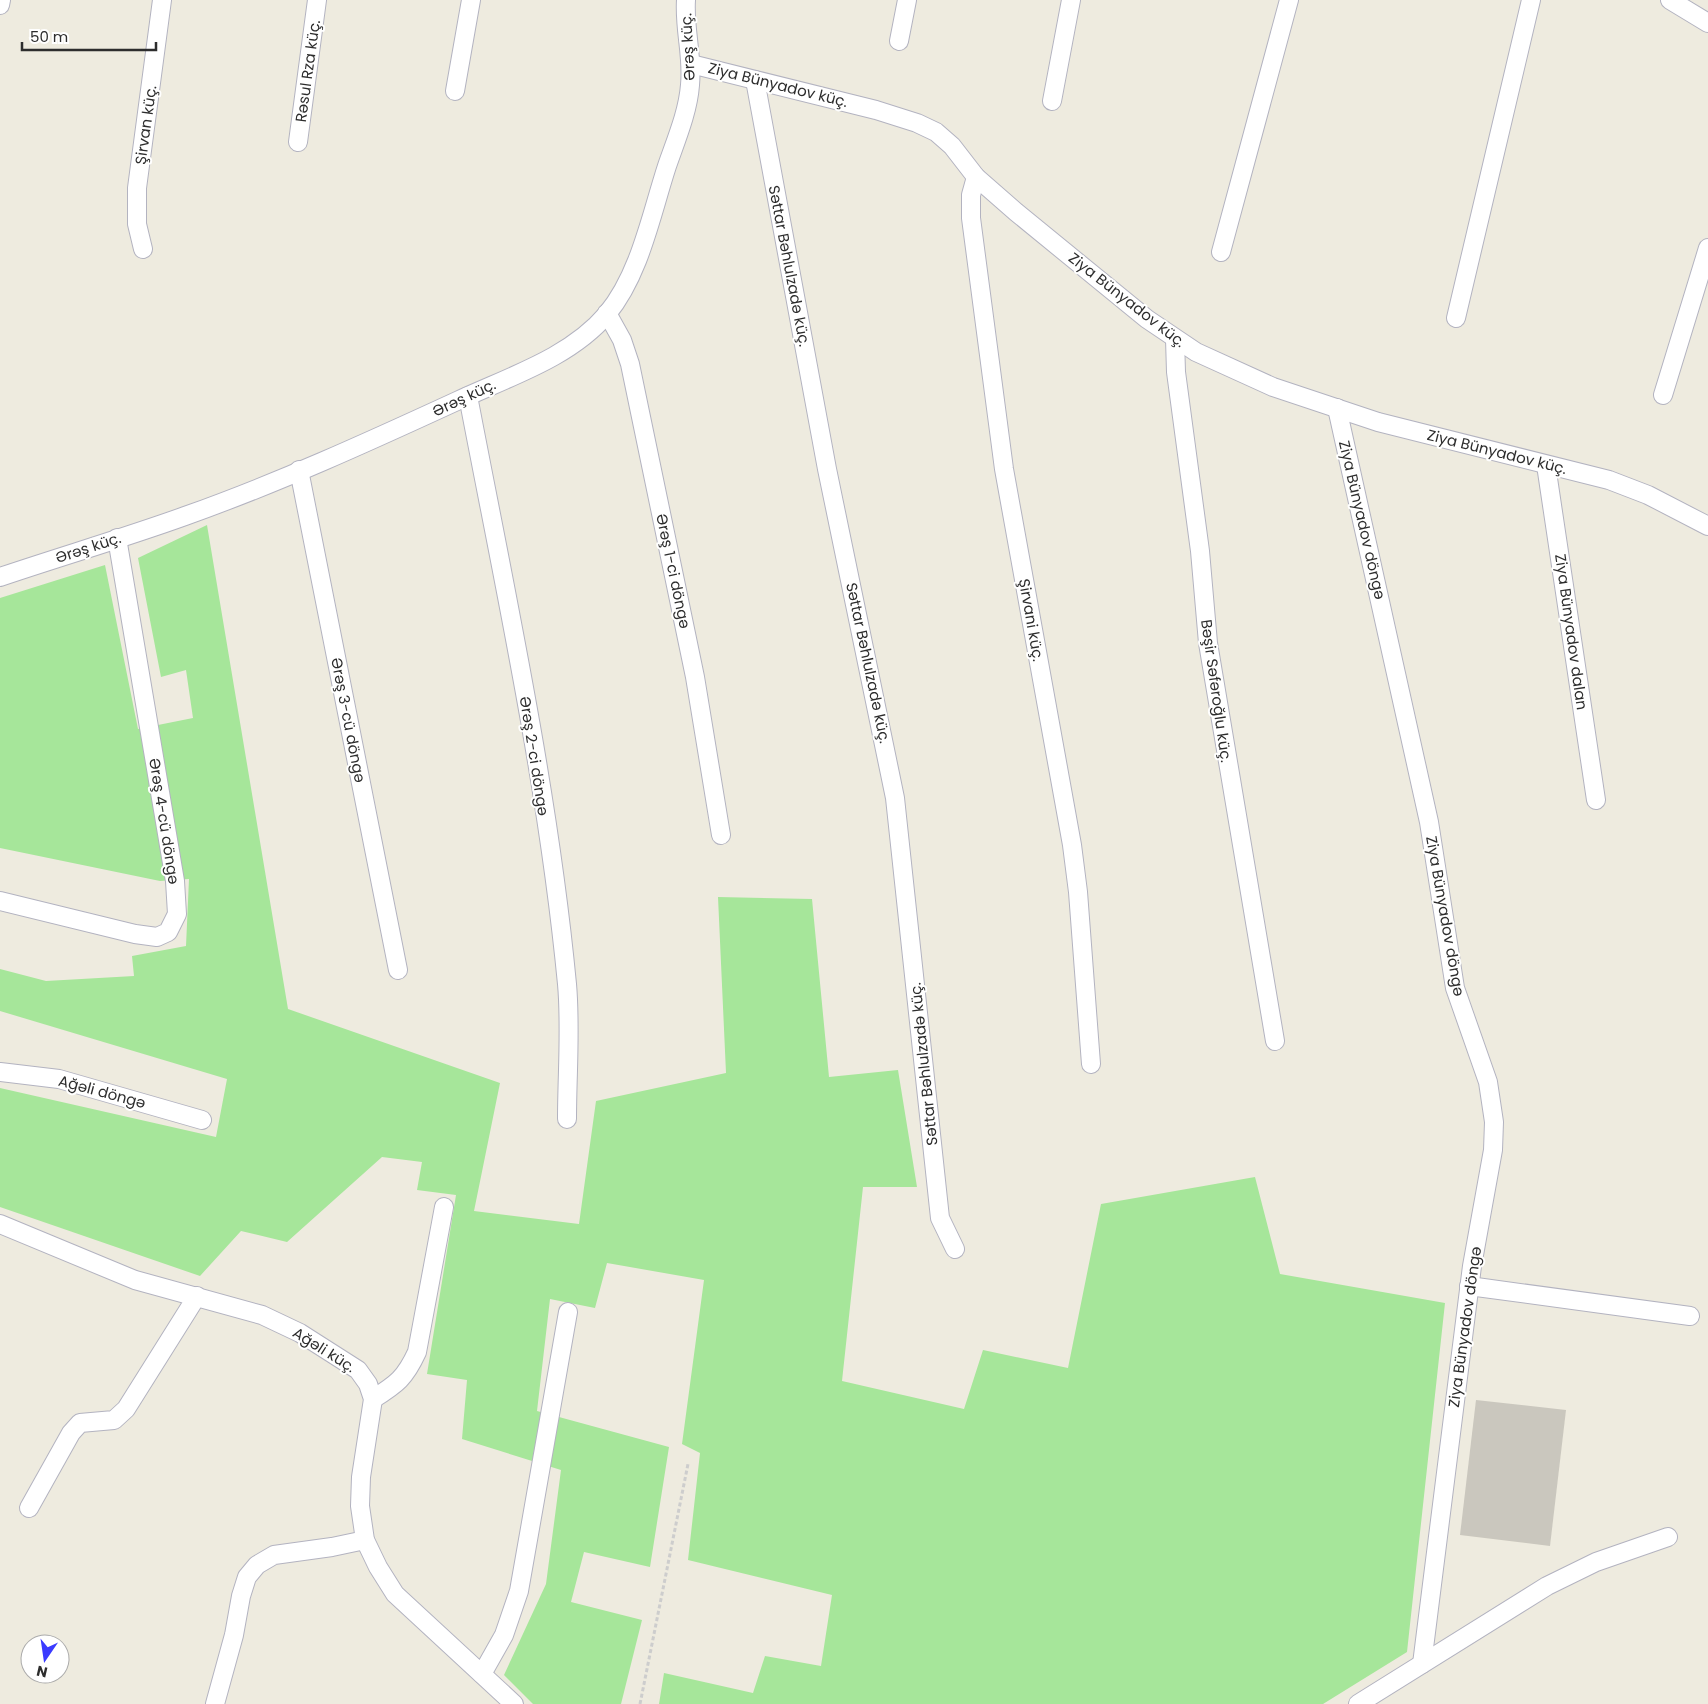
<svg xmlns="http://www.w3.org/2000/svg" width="1708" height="1704" viewBox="0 0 1708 1704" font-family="Poppins,sans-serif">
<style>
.green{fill:#a6e69a}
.building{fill:#cac7be}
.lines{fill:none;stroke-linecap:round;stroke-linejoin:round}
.minor-casing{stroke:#b3b3c0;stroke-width:20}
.path{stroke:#cdcdcd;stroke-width:3;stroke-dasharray:4 2.5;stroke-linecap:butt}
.minor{stroke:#fff;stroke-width:18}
.labels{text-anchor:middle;stroke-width:4;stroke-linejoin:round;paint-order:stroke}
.street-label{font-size:15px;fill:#2d2d2d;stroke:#fff}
</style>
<rect width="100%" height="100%" fill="#eeebdf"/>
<!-- green -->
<polygon class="green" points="207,525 288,1009 500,1083 474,1211 579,1224 596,1101 726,1073 718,897 812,899 829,1077 898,1070 917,1187 863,1187 842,1381 964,1409 983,1350 1068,1368 1101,1204 1255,1177 1280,1274 1445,1303 1407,1652 1323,1704 659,1704 664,1673 753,1693 765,1656 821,1666 832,1595 688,1560 700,1453 682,1444 704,1280 607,1263 595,1308 550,1299 537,1411 669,1447 650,1567 584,1552 571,1602 642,1620 621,1704 533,1704 504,1675 546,1584 561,1470 462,1439 467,1380 427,1374 456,1195 417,1190 422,1162 382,1157 287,1242 241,1231 200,1276 0,1207 0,1088 216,1137 227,1079 0,1011 0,969 46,981 134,976 132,956 186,946 189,879 160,881 0,848 0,598 105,565 138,729 193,718 186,670 161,677 138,558"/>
<!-- building -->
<polygon class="building" points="1476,1400 1566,1410 1550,1546 1460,1535"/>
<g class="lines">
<!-- minor casing -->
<g class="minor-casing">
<g id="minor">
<polyline points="1670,0 1708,23"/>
<polyline points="0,5 1,0"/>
<polyline points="899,41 907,0"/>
<polyline points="691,64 876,110 917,123 936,132 952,146 976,177 1016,212 1147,319 1196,352 1273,387 1378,422 1609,480 1648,495 1708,526"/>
<polyline points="755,80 827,469 895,798 940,1218 955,1249"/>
<polyline points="455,91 471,0"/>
<polyline points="1052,101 1071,0"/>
<polyline points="298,142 317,0"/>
<polyline points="976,177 971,195 971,218 1004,469 1072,845 1078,892 1091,1064"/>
<polyline points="143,249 137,224 137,188 162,0"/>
<polyline points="1221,252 1289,0"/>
<polyline points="607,313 622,340 630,364 695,677 721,835"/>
<polyline points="1456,318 1531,0"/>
<polyline points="1175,339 1176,372 1200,551 1208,643 1275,1041"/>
<polyline points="1663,395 1708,248"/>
<path d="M468 396C505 590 548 786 567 984 571 1028 567 1075 567 1119"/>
<polyline points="1337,408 1429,822 1455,988 1488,1082 1494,1122 1493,1150 1472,1266 1422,1664"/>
<polyline points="1546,465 1596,800"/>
<polyline points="299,470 398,970"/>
<path d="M0 577C62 556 124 538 185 516 278 483 368 442 457 401 508 377 570 358 607 314 640 274 651 215 667 166 676 140 688 112 690 85 693 56 684 29 686 0"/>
<polyline points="0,901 135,934 157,937 168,932 177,914 175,881 117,538"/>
<polyline points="0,1072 59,1079 202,1120"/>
<polyline points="0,1224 135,1280 262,1315 300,1333 358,1370 368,1384 373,1399 361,1477 360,1506 365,1540 378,1567 395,1594 514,1704"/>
<polyline points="1469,1286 1690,1316"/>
<path d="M373 1399C397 1384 405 1378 417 1352L444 1207"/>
<polyline points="29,1508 71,1433 80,1423 114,1420 126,1409 197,1296"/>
<polyline points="482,1674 504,1635 519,1591 568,1312"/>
<polyline points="215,1704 234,1635 241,1596 247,1577 257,1565 274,1555 332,1547 365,1540"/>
<polyline points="1358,1704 1547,1586 1596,1562 1668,1537"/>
</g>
</g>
<!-- path -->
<polyline class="path" points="640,1704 688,1464"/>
<!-- minor -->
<use href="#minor" class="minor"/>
</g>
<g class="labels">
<!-- street labels -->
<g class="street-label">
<text transform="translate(688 47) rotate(-93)" y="5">Ərəş küç.</text>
<text transform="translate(308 71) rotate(-82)" y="5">Rəsul Rza küç.</text>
<text transform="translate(778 85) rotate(14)" y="5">Ziya Bünyadov küç.</text>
<text transform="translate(146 125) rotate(-82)" y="5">Şirvan küç.</text>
<text transform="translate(789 266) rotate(79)" y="5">Səttar Bəhlulzadə küç.</text>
<text transform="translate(1127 300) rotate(38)" y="5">Ziya Bünyadov küç.</text>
<text transform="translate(464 398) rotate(-25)" y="5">Ərəş küç.</text>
<text transform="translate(1497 452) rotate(14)" y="5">Ziya Bünyadov küç.</text>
<text transform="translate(1362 520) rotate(77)" y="5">Ziya Bünyadov döngə</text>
<text transform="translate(88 548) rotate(-18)" y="5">Ərəş küç.</text>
<text transform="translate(673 571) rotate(78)" y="5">Ərəş 1-ci döngə</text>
<text transform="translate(1031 620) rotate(80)" y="5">Şirvani küç.</text>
<text transform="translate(1571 632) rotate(82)" y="5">Ziya Bünyadov dalan</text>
<text transform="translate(868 663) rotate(78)" y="5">Səttar Bəhlulzadə küç.</text>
<text transform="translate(1216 691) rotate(82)" y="5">Bəşir Səfəroğlu küç.</text>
<text transform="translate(348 720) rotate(79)" y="5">Ərəş 3-cü döngə</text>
<text transform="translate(534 756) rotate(81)" y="5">Ərəş 2-ci döngə</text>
<text transform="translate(164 821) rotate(81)" y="5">Ərəş 4-cü döngə</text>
<text transform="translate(1445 916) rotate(80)" y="5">Ziya Bünyadov döngə</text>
<text transform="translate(924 1064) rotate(-96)" y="5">Səttar Bəhlulzadə küç.</text>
<text transform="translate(102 1092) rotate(15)" y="5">Ağəli döngə</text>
<text transform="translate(1465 1327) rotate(-82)" y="5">Ziya Bünyadov döngə</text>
<text transform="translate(324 1350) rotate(32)" y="5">Ağəli küç.</text>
</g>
</g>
<!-- north arrow -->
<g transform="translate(45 1659) rotate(193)"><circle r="24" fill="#ffffff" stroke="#ababab"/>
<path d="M0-4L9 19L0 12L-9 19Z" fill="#3b3bff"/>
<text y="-8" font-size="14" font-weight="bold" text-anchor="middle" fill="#2d2d2d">N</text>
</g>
<!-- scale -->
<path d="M22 42v8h134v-8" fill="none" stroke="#2d2d2d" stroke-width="2.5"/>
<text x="30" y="42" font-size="15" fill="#2d2d2d" stroke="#ffffff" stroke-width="4" paint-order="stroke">50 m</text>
</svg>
